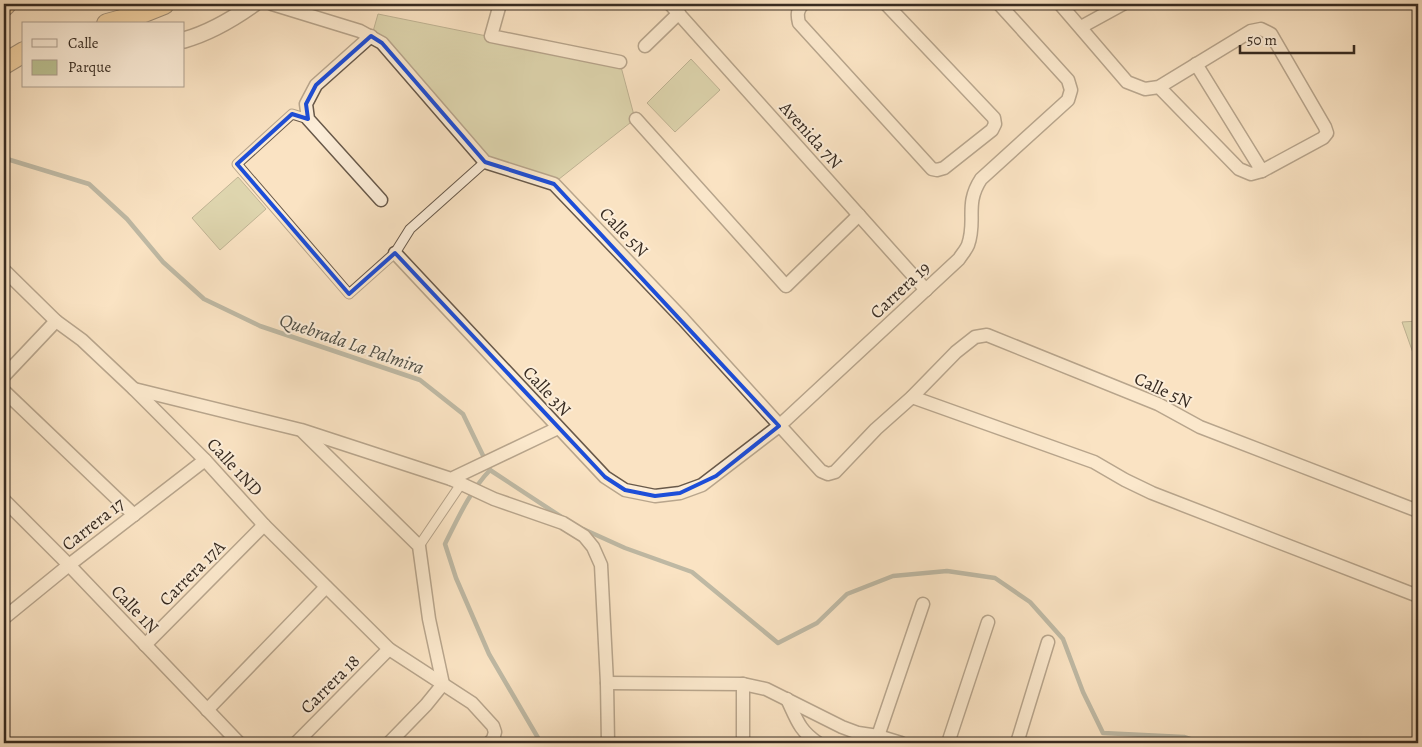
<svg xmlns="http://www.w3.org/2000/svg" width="1422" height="747" viewBox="0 0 1422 747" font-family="Alegreya,serif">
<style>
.green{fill:#bcc495;stroke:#7a785b}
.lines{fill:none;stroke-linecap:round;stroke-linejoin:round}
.stream{stroke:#75837c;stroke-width:4.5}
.pedestrian-casing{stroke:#68594a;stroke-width:11}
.minor-casing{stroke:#68594a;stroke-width:15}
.tertiary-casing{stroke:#68594a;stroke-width:18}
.trunk-casing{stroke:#372b21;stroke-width:22}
.pedestrian{stroke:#fcedd8;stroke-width:9}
.minor{stroke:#fcedd8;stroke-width:12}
.tertiary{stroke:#fcedd8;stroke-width:15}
.trunk{stroke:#edc282;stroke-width:20}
.marked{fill:none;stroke:#1d4ed8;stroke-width:4;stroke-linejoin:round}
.labels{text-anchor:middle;stroke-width:4;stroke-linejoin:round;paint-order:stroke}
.street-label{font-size:18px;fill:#372b21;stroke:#fcedd8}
.water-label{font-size:19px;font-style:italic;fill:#515047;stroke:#fcedd8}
</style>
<rect width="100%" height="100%" fill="#fae3c3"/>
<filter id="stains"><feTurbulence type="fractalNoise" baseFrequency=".004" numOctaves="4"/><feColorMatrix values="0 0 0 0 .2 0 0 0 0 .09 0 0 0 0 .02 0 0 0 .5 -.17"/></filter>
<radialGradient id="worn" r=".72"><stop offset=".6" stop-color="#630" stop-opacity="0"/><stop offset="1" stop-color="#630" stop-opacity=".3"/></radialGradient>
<!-- green -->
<g class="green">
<polygon points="378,14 620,63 635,119 554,183 486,161 372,35"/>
<polygon points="691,59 720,90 675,132 647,103"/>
<polygon points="238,177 266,209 220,250 192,218"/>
<polygon points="1418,321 1418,367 1402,322"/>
</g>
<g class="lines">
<!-- stream -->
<g class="stream">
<polyline points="7,159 89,184 127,219 163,262 204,299 260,326 420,380 463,414 490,470 563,518"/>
<path d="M490 470C470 491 458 518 445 544L456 578 489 654 541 743"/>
<polyline points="583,529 625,548 692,572 778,643 817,623 847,594 893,576 947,571 995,578 1030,602 1063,639 1083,692 1103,733 1184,737 1202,743"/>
</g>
<!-- pedestrian casing -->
<g class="pedestrian-casing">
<g id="pedestrian">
<polyline points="308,119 292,114 237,164 349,294 395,253 410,229 485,162"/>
<polyline points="419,546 461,484"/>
</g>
</g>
<!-- minor casing -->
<g class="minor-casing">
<g id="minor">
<polyline points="272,4 360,31 382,43 485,162 554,184 683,319 821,471 828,474 835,472 876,429 912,397 956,352 975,337 987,335 1158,404 1200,427 1418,511"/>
<polyline points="500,4 491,36 620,62"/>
<polyline points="670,4 926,290"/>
<path d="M803 4C797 10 797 15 799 23L932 169 937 170 944 168 992 130 995 124 994 118 886 4"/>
<polyline points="1060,4 1127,82 1145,89 1159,87 1239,169 1251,174 1262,171 1323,138 1327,133 1325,127 1271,34 1261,29 1251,31 1159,87"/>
<polyline points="1081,27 1123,4"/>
<polyline points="371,36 316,85 306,104 308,119 381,200"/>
<polyline points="645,46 679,13"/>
<polyline points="1196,64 1262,171"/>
<polyline points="636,119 786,286 859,215"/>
<path d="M395 253 605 477 625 490 655 496 680 493 702 485 779 426 959 259C962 254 966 250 968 245 977 220 964 205 981 179L1068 100 1071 90 1068 80 999 4"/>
<polyline points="4,270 56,321 82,340 134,389 205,460 264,525 389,649 472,703 493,726 495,732 493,739 489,743"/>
<polyline points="4,376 56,321"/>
<polyline points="134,389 301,430 451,479 558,428"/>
<polyline points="4,391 134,515"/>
<polyline points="912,397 1094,462 1125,480 1152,493 1418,596"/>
<polyline points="303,432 419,546 429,619 443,684"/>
<polyline points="451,479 494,499 563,523 584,536 593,547 601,565 607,683 608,743"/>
<polyline points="4,500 69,565 239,743"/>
<polyline points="4,618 69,565 205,460"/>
<polyline points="145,645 264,525"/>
<polyline points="607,683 743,684 766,689 842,727 858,733 878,736 901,743"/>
<polyline points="743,684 743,743"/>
<path d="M787 699C797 720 799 730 818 743"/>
<polyline points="207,710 326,587"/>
<polyline points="878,736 923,604"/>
<polyline points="296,743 389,649"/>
<polyline points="389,743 426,705 443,684"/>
<polyline points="948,743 988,622"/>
<polyline points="1017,743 1048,642"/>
</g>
</g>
<!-- tertiary casing -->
<g class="tertiary-casing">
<path id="tertiary" d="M184 40C209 33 233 19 254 4"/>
</g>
<!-- trunk casing -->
<g class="trunk-casing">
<g id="trunk">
<polyline points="4,6 6,4"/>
<polyline points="107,24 129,18 164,4"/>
<polyline points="4,64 24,52"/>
</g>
</g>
<!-- pedestrian -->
<use href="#pedestrian" class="pedestrian"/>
<!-- minor -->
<use href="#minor" class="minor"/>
<!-- tertiary -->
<use href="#tertiary" class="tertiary"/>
<!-- trunk -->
<use href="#trunk" class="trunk"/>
</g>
<!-- marked area -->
<path d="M0 0H1422V747H0ZM371 36 382 43 485 162 554 184 779 426 716 476 680 493 655 496 625 490 605 477 395 253 349 294 237 164 292 114 308 119 306 104 316 85Z" fill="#fae3c3" fill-opacity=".55" fill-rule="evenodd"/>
<path class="marked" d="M371 36 382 43 485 162 554 184 779 426 716 476 680 493 655 496 625 490 605 477 395 253 349 294 237 164 292 114 308 119 306 104 316 85Z"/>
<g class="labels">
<!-- street labels -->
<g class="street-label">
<text transform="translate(811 135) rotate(48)" y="6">Avenida 7N</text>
<text transform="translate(624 232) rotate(46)" y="6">Calle 5N</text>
<text transform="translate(900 290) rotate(-43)" y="6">Carrera 19</text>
<text transform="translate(1163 390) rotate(25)" y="6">Calle 5N</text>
<text transform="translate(547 391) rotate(47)" y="6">Calle 3N</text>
<text transform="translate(235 467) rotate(47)" y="6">Calle 1ND</text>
<text transform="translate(93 524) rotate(-38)" y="6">Carrera 17</text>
<text transform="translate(192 573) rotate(-45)" y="6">Carrera 17A</text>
<text transform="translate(135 609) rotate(46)" y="6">Calle 1N</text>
<text transform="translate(330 684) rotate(-45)" y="6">Carrera 18</text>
</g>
<!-- water labels -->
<g class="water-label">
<text transform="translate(352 343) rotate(19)" y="7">Quebrada La Palmira</text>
</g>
</g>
<!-- margin -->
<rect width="1422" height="747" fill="none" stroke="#fae3c3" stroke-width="20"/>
<rect x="5" y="5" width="1412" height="737" fill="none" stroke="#372b21" stroke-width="2.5"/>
<rect x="10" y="10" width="1402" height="727" fill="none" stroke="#372b21"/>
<!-- legend -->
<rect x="22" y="22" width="162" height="65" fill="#fcedd8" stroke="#ad9f8f"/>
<rect x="32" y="39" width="25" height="8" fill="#fcedd8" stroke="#ad9f8f"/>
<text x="68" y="48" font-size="15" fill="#372b21">Calle</text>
<rect x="32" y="60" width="25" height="15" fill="#bcc495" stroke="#ad9f8f"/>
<text x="68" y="72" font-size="15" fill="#372b21">Parque</text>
<!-- scale -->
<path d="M1240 45v8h114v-8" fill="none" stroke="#372b21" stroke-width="2.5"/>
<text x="1247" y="45" font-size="15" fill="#372b21" stroke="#fcedd8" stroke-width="4" paint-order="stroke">50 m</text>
<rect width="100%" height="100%" filter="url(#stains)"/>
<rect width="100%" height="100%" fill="url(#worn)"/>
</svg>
